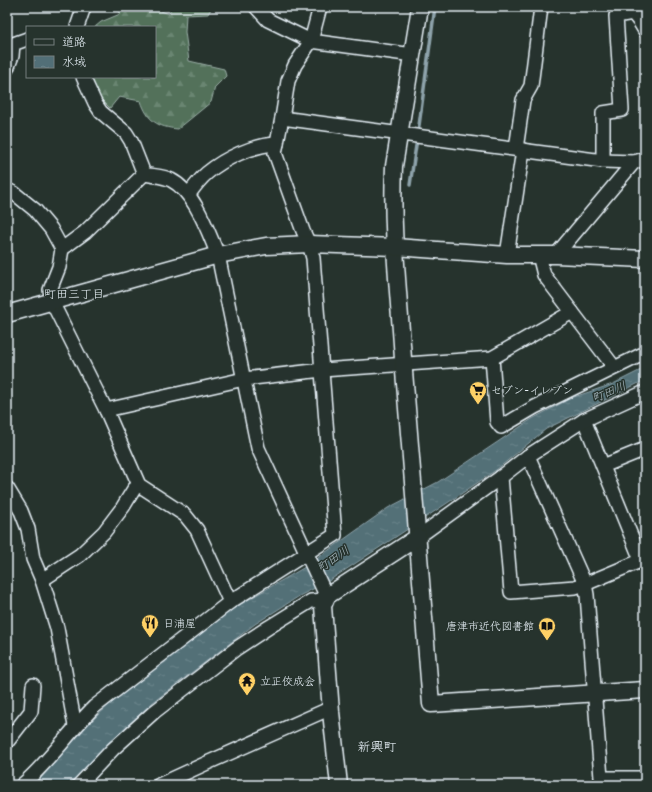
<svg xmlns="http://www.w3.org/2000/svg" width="652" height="792" viewBox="0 0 652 792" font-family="'Playpen Sans','Klee One',sans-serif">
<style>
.forest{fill:url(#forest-firs);stroke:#9db1a9}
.water{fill:url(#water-ripples);stroke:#8ea3ab}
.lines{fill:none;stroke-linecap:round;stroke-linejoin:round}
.stream{stroke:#8ea3ab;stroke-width:3.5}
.minor-casing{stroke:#e8f1f8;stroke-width:16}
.tertiary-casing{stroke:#e8f1f8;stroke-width:19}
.minor{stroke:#26332d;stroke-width:13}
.tertiary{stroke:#26332d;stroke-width:16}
.labels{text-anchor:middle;stroke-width:3;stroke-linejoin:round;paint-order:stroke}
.poi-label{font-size:11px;fill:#e8f1f8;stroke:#26332d;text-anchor:start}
.neighbourhood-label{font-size:12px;fill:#e8f1f8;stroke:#26332d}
.water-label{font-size:12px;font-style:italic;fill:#acbdc4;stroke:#26332d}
.quarter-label{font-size:13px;fill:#e8f1f8;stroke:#26332d}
</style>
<defs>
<pattern id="forest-firs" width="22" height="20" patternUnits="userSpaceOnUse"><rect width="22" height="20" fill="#52715a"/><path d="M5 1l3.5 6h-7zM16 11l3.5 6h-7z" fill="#6b8672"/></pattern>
<pattern id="water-ripples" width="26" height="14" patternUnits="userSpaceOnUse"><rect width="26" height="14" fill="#526f77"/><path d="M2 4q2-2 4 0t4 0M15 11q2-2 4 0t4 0" fill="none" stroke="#6b848b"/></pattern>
</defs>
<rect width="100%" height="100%" fill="#26332d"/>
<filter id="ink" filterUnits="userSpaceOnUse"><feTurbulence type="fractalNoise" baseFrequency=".025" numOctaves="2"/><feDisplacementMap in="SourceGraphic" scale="8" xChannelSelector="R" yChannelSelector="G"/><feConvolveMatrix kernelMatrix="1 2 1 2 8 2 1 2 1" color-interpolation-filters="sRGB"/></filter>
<g filter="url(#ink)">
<!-- forest -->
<path class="forest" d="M119 7H158L161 11 169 14 171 7H212L208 14 186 15 185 32 189 61 224 69 226 76 215 87 211 102 178 129C157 127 148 121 141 101L119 97 110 108 96 94 88 77H155V27H95L101 22 120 14Z"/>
<!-- water -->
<polygon class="water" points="645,368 645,380 546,429 496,470 452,500 327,582 301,595 255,624 152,703 107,745 69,785 35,785 86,726 120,695 232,609 305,567 388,508 438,482 532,419 571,398 613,384"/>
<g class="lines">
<!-- stream -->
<g class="stream">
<polyline points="418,133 435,7"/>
<polyline points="410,185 417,139"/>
</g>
<!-- minor casing -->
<g class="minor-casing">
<g id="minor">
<polyline points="256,7 268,20 311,41 413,55"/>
<polyline points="628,7 639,21 645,31"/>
<polyline points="77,27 84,7"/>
<polyline points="7,69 12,56 13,44 27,39"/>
<polyline points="83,77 95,103 101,112 126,133 131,141 144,174"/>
<polyline points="282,118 603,161 634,162 645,159"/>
<polyline points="516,149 523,100 531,86 541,7"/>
<polyline points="603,161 603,113 622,110 616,16 633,13"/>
<path d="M144 174C153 176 164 176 171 180 195 192 208 232 218 255L258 448 324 591 327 596"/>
<polyline points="7,190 14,193 35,210 51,229 62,249 59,267 50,290 52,302 106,410 139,485 185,515 197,530 230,602"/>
<path d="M189 194C194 187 200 179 207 173 225 158 253 145 277 144"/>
<polyline points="62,249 85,232 144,174"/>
<polyline points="507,255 523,150"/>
<polyline points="539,255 544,275 614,367"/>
<polyline points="556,255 634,162"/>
<polyline points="492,358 497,422 501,427 535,407 645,353"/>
<polyline points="106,410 244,379 322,370 492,358 572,312"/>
<polyline points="584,420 641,560"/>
<polyline points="528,456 585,584 587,595 601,778 645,778"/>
<polyline points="603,466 645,449"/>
<polyline points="501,477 511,592 575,587 585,584 645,559"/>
<polyline points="7,488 21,511 28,529 33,559 42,580 57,628 75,726"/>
<polyline points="418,537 501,477 528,456 584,420 645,392"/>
<polyline points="42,580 80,555 104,532 123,507 134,489 139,485"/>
<polyline points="7,742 31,711 33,685"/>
<path d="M22 785C49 762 69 732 94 707L230 602 335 535 313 258 309 244 303 231 275 153 282 118 288 81 295 65 311 41 320 7"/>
<polyline points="79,785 113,749 154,712 237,648 269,627 311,601 325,600"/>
<polyline points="159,785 207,763 331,708"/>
</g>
</g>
<!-- tertiary casing -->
<g class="tertiary-casing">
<g id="tertiary">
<path d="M420 7 394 166C391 230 399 295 403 359 412 474 422 589 431 704L645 690"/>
<polyline points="7,314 218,255 266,246 309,244 395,247 507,255 556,255 645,259"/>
<polyline points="339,785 331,712 323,606 327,596 418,537"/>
</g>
</g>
<!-- minor -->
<use href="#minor" class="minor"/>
<!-- tertiary -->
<use href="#tertiary" class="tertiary"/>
</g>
</g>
<!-- icons -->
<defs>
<g id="supermarket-pin" transform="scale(0.9)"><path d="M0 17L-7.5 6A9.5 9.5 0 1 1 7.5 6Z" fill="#ffd166" stroke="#26332d"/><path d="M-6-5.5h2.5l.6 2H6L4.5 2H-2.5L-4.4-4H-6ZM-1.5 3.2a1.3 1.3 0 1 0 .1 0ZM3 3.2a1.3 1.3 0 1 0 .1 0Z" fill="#111"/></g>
<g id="restaurant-pin" transform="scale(0.9)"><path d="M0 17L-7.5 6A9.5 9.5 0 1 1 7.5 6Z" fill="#ffd166" stroke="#26332d"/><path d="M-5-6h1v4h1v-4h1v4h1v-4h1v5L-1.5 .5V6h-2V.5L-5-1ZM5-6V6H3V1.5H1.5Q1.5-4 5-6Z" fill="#111"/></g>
<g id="library-pin" transform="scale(0.9)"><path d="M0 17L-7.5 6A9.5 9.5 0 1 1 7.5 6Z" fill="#ffd166" stroke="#26332d"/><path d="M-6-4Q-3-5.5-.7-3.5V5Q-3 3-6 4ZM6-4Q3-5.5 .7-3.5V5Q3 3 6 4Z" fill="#111"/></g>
<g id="temple-pin" transform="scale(0.9)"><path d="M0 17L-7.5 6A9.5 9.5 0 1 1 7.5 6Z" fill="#ffd166" stroke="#26332d"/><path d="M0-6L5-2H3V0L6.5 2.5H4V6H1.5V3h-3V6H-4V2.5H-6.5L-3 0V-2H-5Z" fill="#111"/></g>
</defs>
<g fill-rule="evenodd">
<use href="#supermarket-pin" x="478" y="390"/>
<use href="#restaurant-pin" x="150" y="623"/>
<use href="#library-pin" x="547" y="626"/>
<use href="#temple-pin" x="247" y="681"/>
</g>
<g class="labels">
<!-- poi labels -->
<g class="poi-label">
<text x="491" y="394">セブン-イレブン</text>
<text x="163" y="627">日浦屋</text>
<text x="534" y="630" text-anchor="end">唐津市近代図書館</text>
<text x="260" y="685">立正佼成会</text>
</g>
<!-- neighbourhood labels -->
<g class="neighbourhood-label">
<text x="74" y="298">町田三丁目</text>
</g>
<!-- water labels -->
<g class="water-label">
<text transform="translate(609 392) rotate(-23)" y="4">町田川</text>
<text transform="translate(333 559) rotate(-35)" y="4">町田川</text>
</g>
<!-- quarter labels -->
<g class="quarter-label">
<text x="377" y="751">新興町</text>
</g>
</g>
<!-- margin -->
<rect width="652" height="792" fill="none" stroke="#26332d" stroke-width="24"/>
<rect x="12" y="12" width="628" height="768" fill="none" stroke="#e8f1f8" stroke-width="1.5" filter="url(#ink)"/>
<!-- legend -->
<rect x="26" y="26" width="130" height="52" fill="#26332d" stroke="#747f7e"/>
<rect x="34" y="39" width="20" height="6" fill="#26332d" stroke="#747f7e"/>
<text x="62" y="46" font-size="12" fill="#e8f1f8">道路</text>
<rect x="34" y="56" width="20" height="12" fill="url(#water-ripples)" stroke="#747f7e"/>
<text x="62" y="66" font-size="12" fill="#e8f1f8">水域</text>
</svg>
